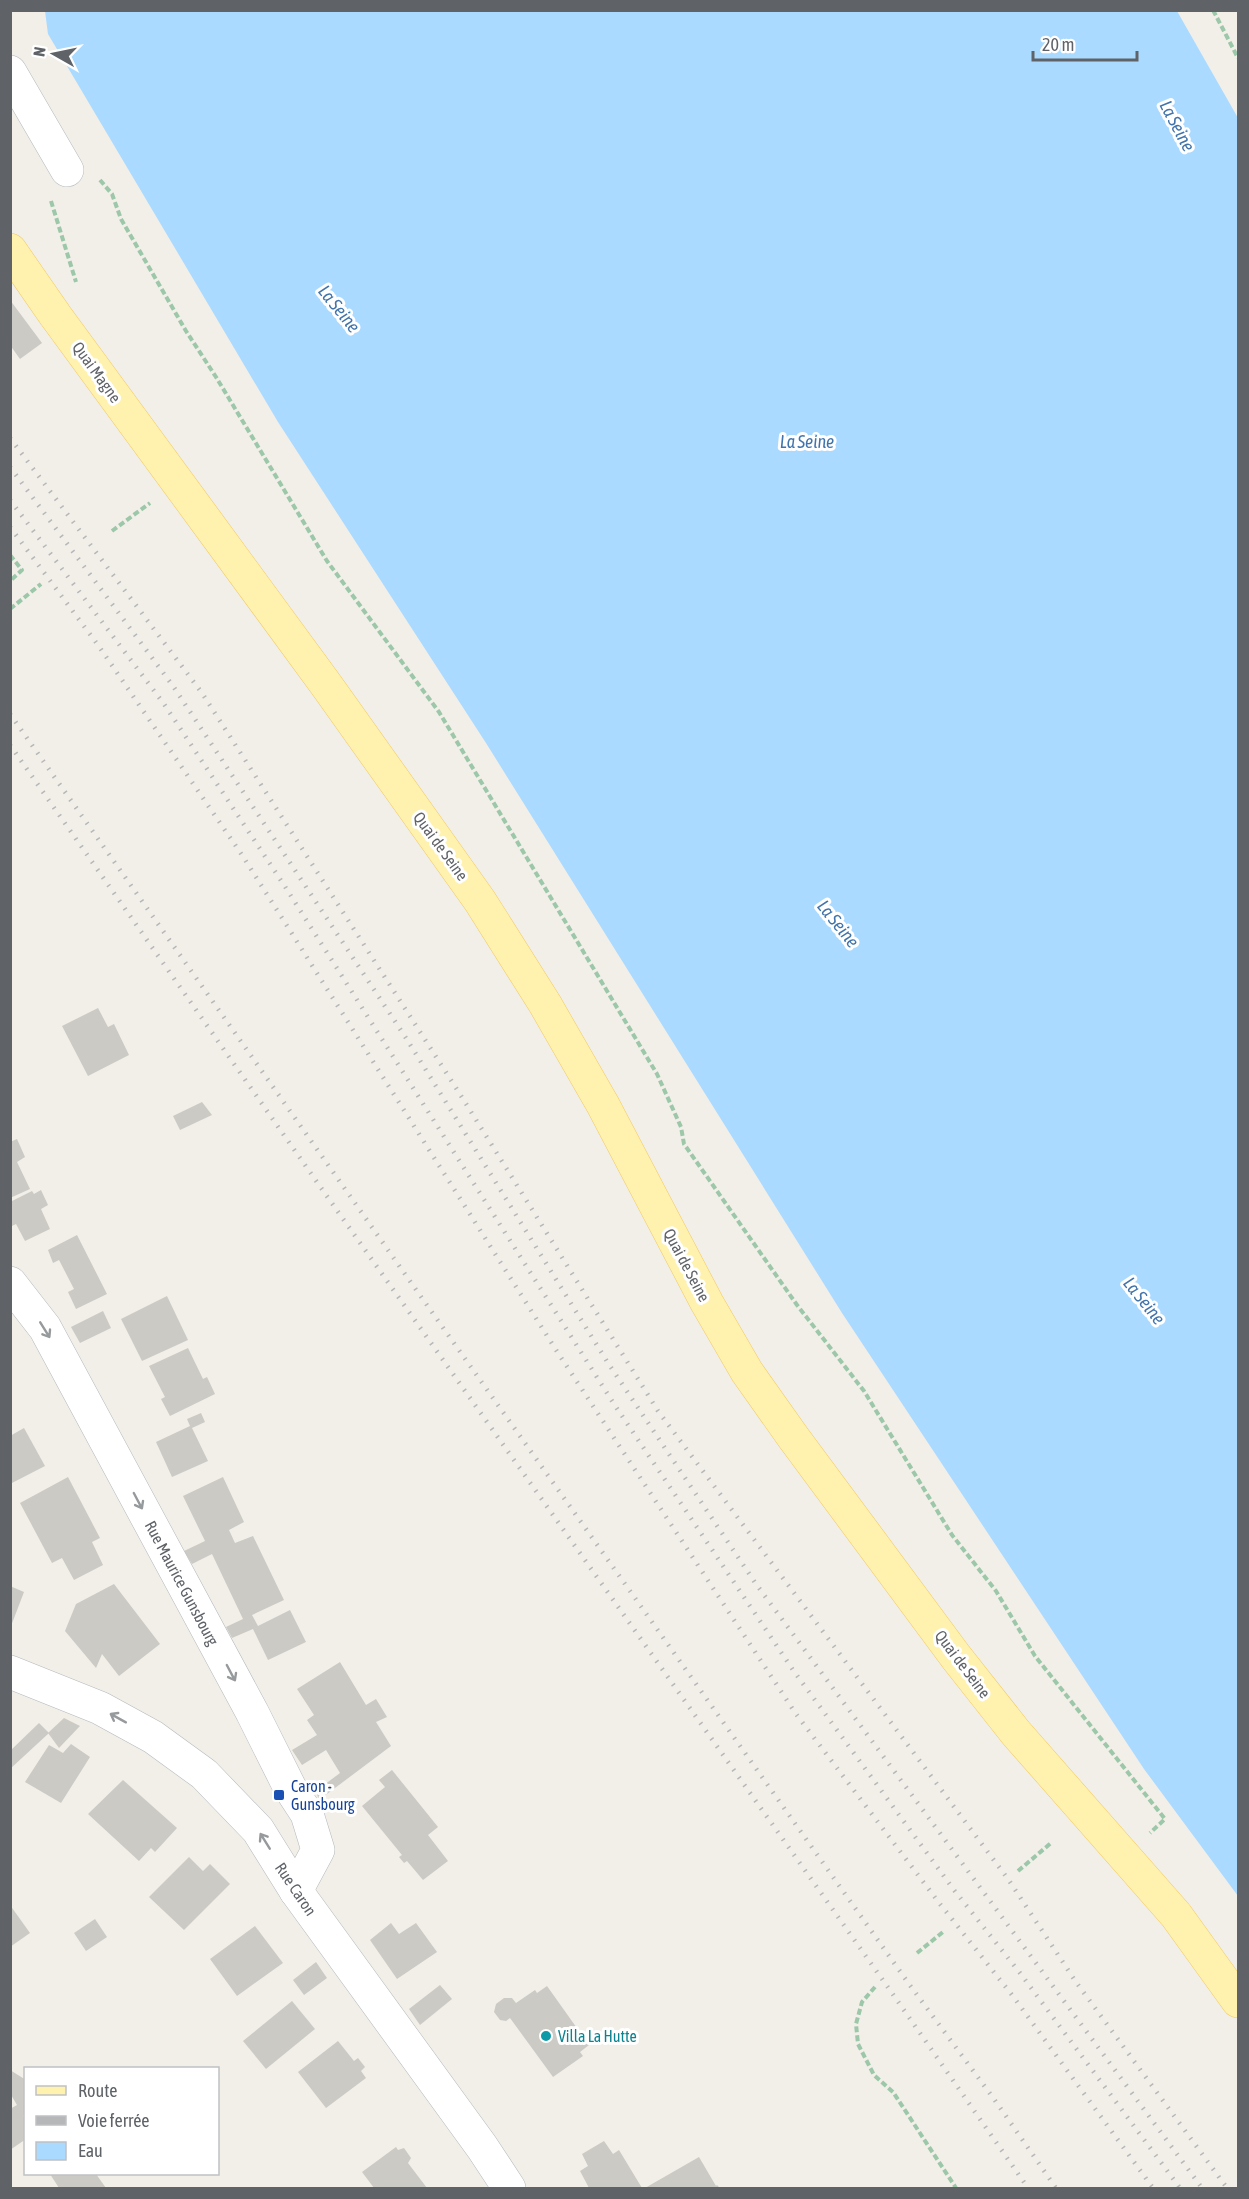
<svg xmlns="http://www.w3.org/2000/svg" width="1249" height="2199" viewBox="0 0 1249 2199" font-family="'Asap Condensed',sans-serif">
<style>
.water{fill:#aadaff}
.building{fill:#cccac5}
.lines{fill:none;stroke-linecap:round;stroke-linejoin:round}
.minor-casing{stroke:#b5b8bc;stroke-width:34}
.major-casing{stroke:#f2c960;stroke-width:34}
.path{stroke:#9cc7a9;stroke-width:4;stroke-dasharray:6 3;stroke-linecap:butt}
.minor{stroke:#fff;stroke-width:33}
.major{stroke:#fff2af;stroke-width:33}
.rail{stroke:#b6b7b8;stroke-width:4.5;stroke-dasharray:1.5 8;stroke-linecap:butt}
.oneway{stroke:#979a9d}
.transit-dot{fill:#1a4fb4;stroke:#fff;stroke-width:2}
.culture-dot{fill:#0f9aa8;stroke:#fff;stroke-width:2}
.labels{text-anchor:middle;stroke-width:6;stroke-linejoin:round;paint-order:stroke}
.street-label{font-size:16px;fill:#5f6368;stroke:#fff}
.transit-label{font-size:16px;fill:#164399;stroke:#fff;text-anchor:start}
.culture-label{font-size:16px;fill:#0d838f;stroke:#fff;text-anchor:start}
.water-label{font-size:18px;font-style:italic;fill:#4174aa;stroke:#fff}
</style>
<rect width="100%" height="100%" fill="#f1efe8"/>
<!-- water -->
<polygon class="water" points="45,11 1177,11 1238,118 1238,1896 1144,1769 842,1313 486,743 278,422 48,34"/>
<!-- building -->
<g class="building">
<polygon points="10,300 42,343 20,359 10,345"/>
<polygon points="98,1008 108,1027 114,1024 129,1055 88,1076 62,1026"/>
<polygon points="202,1102 212,1115 180,1130 173,1116"/>
<polygon points="17,1139 25,1157 17,1162 30,1189 10,1198 10,1142"/>
<polygon points="41,1190 48,1205 41,1209 50,1229 25,1241 16,1224 10,1227 10,1202 32,1191 34,1194"/>
<polygon points="77,1235 107,1294 76,1309 68,1292 74,1289 59,1260 53,1263 48,1250"/>
<polygon points="167,1296 188,1340 142,1361 121,1319"/>
<polygon points="103,1311 111,1328 80,1343 71,1327"/>
<polygon points="188,1348 203,1379 207,1377 215,1394 170,1416 161,1399 165,1397 149,1366"/>
<polygon points="201,1413 205,1422 192,1428 208,1461 172,1477 156,1442 190,1426 187,1419"/>
<polygon points="24,1428 45,1466 10,1484 10,1436"/>
<polygon points="68,1477 100,1538 92,1542 103,1565 74,1580 62,1558 52,1563 20,1503"/>
<polygon points="223,1477 244,1522 229,1530 235,1543 253,1536 284,1600 252,1615 258,1626 290,1610 306,1642 268,1660 253,1629 232,1638 226,1627 243,1619 212,1554 192,1564 184,1551 205,1541 183,1496"/>
<polygon points="114,1584 160,1644 119,1676 102,1654 96,1668 65,1631 76,1604"/>
<polygon points="10,1586 24,1592 11,1626 10,1626"/>
<polygon points="340,1662 366,1705 376,1699 387,1717 376,1722 391,1746 319,1800 316,1791 340,1773 326,1750 302,1765 292,1750 317,1735 307,1720 314,1715 297,1689"/>
<polygon points="64,1718 80,1726 59,1748 48,1733"/>
<polygon points="39,1723 49,1733 10,1769 10,1751"/>
<polygon points="71,1744 90,1757 61,1803 25,1782 49,1745 63,1753"/>
<polygon points="392,1770 438,1827 428,1835 448,1861 423,1880 407,1861 404,1863 399,1857 402,1855 362,1806 385,1787 379,1780"/>
<polygon points="123,1780 177,1828 155,1852 151,1848 139,1861 88,1814"/>
<polygon points="189,1857 203,1871 210,1864 230,1884 184,1930 149,1897"/>
<polygon points="10,1905 30,1933 10,1947"/>
<polygon points="95,1919 107,1937 86,1951 74,1933"/>
<polygon points="391,1923 399,1934 416,1923 437,1952 397,1979 370,1940"/>
<polygon points="255,1926 283,1963 237,1996 210,1959"/>
<polygon points="316,1962 327,1978 304,1995 293,1980"/>
<polygon points="440,1985 452,1999 420,2025 409,2009"/>
<polygon points="547,1986 589,2045 580,2052 583,2056 553,2077 510,2018 506,2021 500,2020 494,2012 496,2004 504,1998 512,1998 516,2003 535,1990 537,1993"/>
<polygon points="292,2001 315,2029 266,2069 243,2041"/>
<polygon points="338,2041 354,2061 358,2058 365,2067 361,2071 366,2078 326,2108 298,2072"/>
<polygon points="10,2070 26,2080 26,2114 23,2116 26,2119 26,2139 10,2150 10,2109 17,2105 10,2093"/>
<polygon points="604,2141 613,2154 619,2150 642,2188 589,2188 580,2171 588,2166 582,2154"/>
<polygon points="396,2147 398,2150 404,2148 411,2158 408,2163 427,2188 374,2188 362,2172"/>
<polygon points="699,2157 716,2186 717,2185 720,2188 645,2188"/>
<polygon points="50,2174 96,2174 106,2188 59,2188"/>
</g>
<g class="lines">
<!-- minor casing -->
<g class="minor-casing">
<g id="minor">
<polyline points="10,72 67,170"/>
<polyline points="10,1283 45,1328 252,1712 290,1788 307,1814 318,1850 296,1891"/>
<polyline points="10,1672 100,1708 153,1737 204,1774 258,1830 296,1891 482,2147 509,2188"/>
</g>
</g>
<!-- major casing -->
<g class="major-casing">
<polyline id="major" points="10,250 55,315 327,686 480,901 545,1004 603,1105 707,1303 747,1372 793,1437 956,1657 1016,1733 1176,1915 1238,2001"/>
</g>
<!-- path -->
<g class="path">
<polyline points="1213,10 1238,58"/>
<polyline points="100,180 112,194 121,219 186,331 216,377 327,561 439,712 657,1074 681,1127 684,1144 797,1305 864,1391 952,1535 996,1591 1035,1656 1165,1819 1150,1833"/>
<polyline points="51,201 76,282"/>
<polyline points="112,531 150,503"/>
<polyline points="10,555 22,570 10,581"/>
<polyline points="10,609 41,584"/>
<polyline points="1018,1871 1051,1843"/>
<polyline points="917,1953 943,1932"/>
<polyline points="875,1987 862,2002 856,2024 858,2044 874,2075 893,2092 956,2188"/>
</g>
<!-- minor -->
<use href="#minor" class="minor"/>
<!-- major -->
<use href="#major" class="major"/>
<!-- rail -->
<g class="rail">
<polyline points="10,438 202,693 458,1091 658,1411 1008,1879 1076,1982 1227,2188"/>
<polyline points="10,467 173,686 406,1038 608,1363 756,1584 1202,2188"/>
<polyline points="10,500 164,704 284,885 614,1404 793,1670 954,1890 1020,1973 1180,2188"/>
<polyline points="10,527 98,645 242,855 558,1353 796,1714 940,1904 1012,1995 1153,2188"/>
<polyline points="10,714 412,1284 909,1984 994,2099 1056,2188"/>
<polyline points="10,745 319,1185 899,2003 1028,2188"/>
</g>
</g>
<!-- one-way arrows -->
<defs><path id="oneway-shaft" d="M-6 0H5M1.5-3L5.5 0L1.5 3" fill="none" stroke-width="1.6" stroke-linecap="round" stroke-linejoin="round" transform="scale(1.5)"/></defs>
<g class="oneway">
<use href="#oneway-shaft" transform="translate(45 1330) rotate(58)"/>
<use href="#oneway-shaft" transform="translate(138 1501) rotate(62)"/>
<use href="#oneway-shaft" transform="translate(231 1673) rotate(62)"/>
<use href="#oneway-shaft" transform="translate(118 1718) rotate(-151)"/>
<use href="#oneway-shaft" transform="translate(265 1841) rotate(-122)"/>
</g>
<!-- markers -->
<rect class="transit-dot" x="273" y="1789" width="12" height="12" rx="3"/>
<circle class="culture-dot" cx="546" cy="2036" r="6"/>
<g class="labels">
<!-- street labels -->
<g class="street-label">
<text transform="translate(97 372) rotate(54)" y="6">Quai Magne</text>
<text transform="translate(441 846) rotate(54)" y="6">Quai de Seine</text>
<text transform="translate(687 1265) rotate(62)" y="6">Quai de Seine</text>
<text transform="translate(182 1583) rotate(62)" y="6">Rue Maurice Gunsbourg</text>
<text transform="translate(963 1664) rotate(53)" y="6">Quai de Seine</text>
<text transform="translate(296 1889) rotate(56)" y="6">Rue Caron</text>
</g>
<!-- transit labels -->
<g class="transit-label">
<text x="291" y="1792">Caron -<tspan x="291" dy="18">Gunsbourg</tspan></text>
</g>
<!-- culture labels -->
<g class="culture-label">
<text x="558" y="2042">Villa La Hutte</text>
</g>
<!-- water labels -->
<g class="water-label">
<text transform="translate(1177 126) rotate(62)" y="6">La Seine</text>
<text transform="translate(339 309) rotate(51)" y="6">La Seine</text>
<text x="807" y="448">La Seine</text>
<text transform="translate(838 924) rotate(51)" y="6">La Seine</text>
<text transform="translate(1144 1301) rotate(51)" y="6">La Seine</text>
</g>
</g>
<!-- border -->
<rect width="1249" height="2199" fill="none" stroke="#5f6368" stroke-width="24"/>
<!-- legend -->
<rect x="24" y="2067" width="195" height="108" fill="#ffffff" stroke="#bfc1c3" stroke-width="1.5"/>
<rect x="36" y="2086" width="30" height="9" fill="#fff2af" stroke="#bfc1c3" stroke-width="1.5"/>
<text x="78" y="2097" font-size="18" fill="#5f6368">Route</text>
<rect x="36" y="2116" width="30" height="9" fill="#b6b7b8" stroke="#bfc1c3" stroke-width="1.5"/>
<text x="78" y="2127" font-size="18" fill="#5f6368">Voie ferrée</text>
<rect x="36" y="2142" width="30" height="18" fill="#aadaff" stroke="#bfc1c3" stroke-width="1.5"/>
<text x="78" y="2157" font-size="18" fill="#5f6368">Eau</text>
<!-- north arrow -->
<g transform="translate(54 54) rotate(279)" stroke="#ffffff" stroke-width="4.5" paint-order="stroke">
<path d="M0-4.5L10 22L0 15L-10 22Z" fill="#5f6368"/>
<text y="-9" font-size="16" font-weight="bold" text-anchor="middle" fill="#5f6368">N</text>
</g>
<!-- scale -->
<path d="M1033 51v9h104v-9" fill="none" stroke="#5f6368" stroke-width="3"/>
<text x="1042" y="51" font-size="18" fill="#5f6368" stroke="#ffffff" stroke-width="4.5" paint-order="stroke">20 m</text>
</svg>
